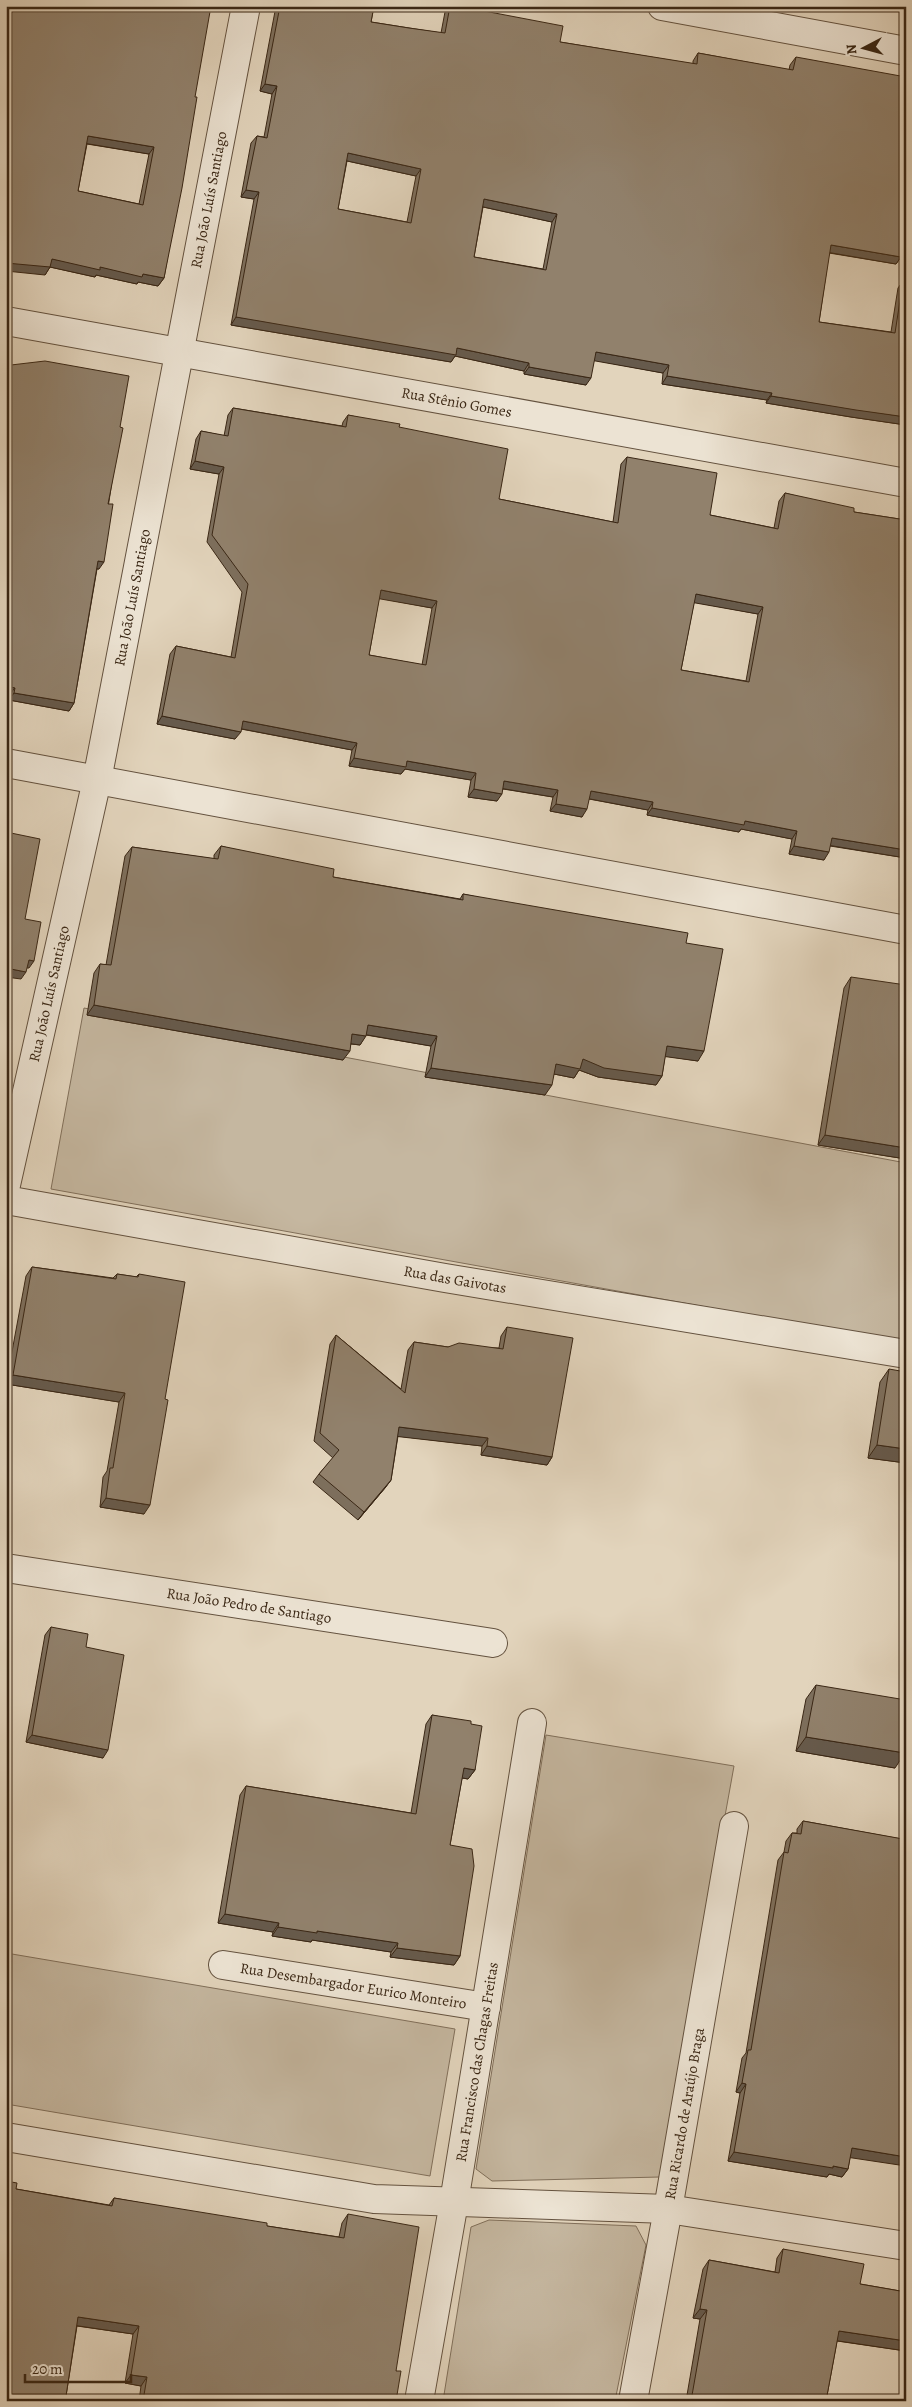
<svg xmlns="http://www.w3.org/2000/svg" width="912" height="2407" viewBox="0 0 912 2407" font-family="Alegreya,serif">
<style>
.green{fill:#c5b7a0;stroke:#806f5a}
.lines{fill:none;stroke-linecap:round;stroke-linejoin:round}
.minor-casing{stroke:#64523f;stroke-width:30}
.tertiary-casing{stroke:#64523f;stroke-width:30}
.minor{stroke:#ece3d3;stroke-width:28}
.tertiary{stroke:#ece3d3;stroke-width:28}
.wall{fill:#7d6f5d;stroke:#3a2715;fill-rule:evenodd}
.shaded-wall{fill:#665a4c;stroke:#3a2715}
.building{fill:#91816c;stroke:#3a2715;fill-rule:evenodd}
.labels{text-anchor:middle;stroke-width:5;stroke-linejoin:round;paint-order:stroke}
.street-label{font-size:15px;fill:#3a2715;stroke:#ece3d3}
</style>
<rect width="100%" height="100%" fill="#e2d4bc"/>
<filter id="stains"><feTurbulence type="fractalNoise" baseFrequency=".004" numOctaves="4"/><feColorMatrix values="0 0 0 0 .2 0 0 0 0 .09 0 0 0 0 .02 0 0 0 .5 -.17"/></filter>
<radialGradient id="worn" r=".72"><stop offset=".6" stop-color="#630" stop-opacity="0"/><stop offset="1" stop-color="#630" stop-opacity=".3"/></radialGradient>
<!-- green -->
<g class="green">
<polygon points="84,1008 906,1163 906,1343 51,1189"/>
<polygon points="546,1735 734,1766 660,2177 492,2181 476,2169"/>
<polygon points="6,1953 455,2029 430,2176 6,2104"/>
<polygon points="489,2220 636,2226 646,2245 615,2401 443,2401 471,2227"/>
</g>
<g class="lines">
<!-- minor casing -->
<g class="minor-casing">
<g id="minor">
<polyline points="662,6 906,51"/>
<path id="s1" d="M6 321 906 483"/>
<path id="s2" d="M6 1185 97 780 246 6"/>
<path id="s3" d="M6 1200 445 1278 906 1354"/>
<path id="s4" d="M6 1568 493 1643"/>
<path id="s5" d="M223 1965 486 2007"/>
<polyline points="6,2137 374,2199 668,2209 906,2246"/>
<path id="s6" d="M419 2401 454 2202 532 1723"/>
<path id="s7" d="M633 2401 668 2209 734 1826"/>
</g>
</g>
<!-- tertiary casing -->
<g class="tertiary-casing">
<polyline id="tertiary" points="6,763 906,930"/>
</g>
<!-- minor -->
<use href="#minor" class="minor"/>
<!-- tertiary -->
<use href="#tertiary" class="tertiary"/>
</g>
<!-- wall -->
<g class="wall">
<path d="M6 6 195 97 164 278 158 286 138 282 137 284 96 275 95 277 50 267 45 275ZM87 144 149 154 139 204 78 191Z"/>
<path d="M276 6H374L371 22 409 28 441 33 445 12 449 6H458L560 42 693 64V61L698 53 789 70 790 65 796 57 901 257 896 264 829 253 819 322 891 332 898 288 903 281H906V425L851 417 766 403 767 400 662 384 663 373 594 360 586 385 524 374V371L455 356 451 362 231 325 254 199 241 197 251 143 257 136 264 137 272 94 260 91ZM347 161 416 176 407 222 338 209ZM483 207 552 222 543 269 474 257Z"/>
<path d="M233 408 342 426 343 422 348 415 399 427 499 499 613 522 621 464 627 457 710 515 774 528 779 501 785 493 854 512 906 520V858L830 846 824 860 789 854 792 839 741 829 739 832 647 815 648 810 589 799 582 817 550 811 553 797 503 789 497 801 468 797 471 780 405 769 401 774 349 766 352 750 241 729 235 739 157 724 170 654 176 646 231 657 242 592 207 542 219 474 190 469 196 439 201 431 224 436 228 415ZM379 598 432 608 422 665 369 655ZM694 602 758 614 746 681 681 670Z"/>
<polygon points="120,427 99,569 97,569 74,703 69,711 9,700 9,695"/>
<polygon points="221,846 333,877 460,899 463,894 686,943 698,1061 665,1056 662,1076 656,1085 598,1077 579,1070 574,1078 554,1074 545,1095 425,1077 431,1046 366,1035 360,1045 351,1044 343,1060 87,1015 94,973 100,964 106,965 125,856 132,847 214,859 214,855"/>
<polygon points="851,977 906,1159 818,1145 844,988"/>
<polygon points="32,1267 113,1278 117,1274 136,1277 139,1274 144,1514 100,1507 103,1477 107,1471 119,1402 6,1384 26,1276"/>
<polygon points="507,1327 552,1457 547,1465 481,1455 482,1446 398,1436 391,1480 385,1488 358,1520 313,1482 319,1474 333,1458 314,1441 330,1344 336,1335 401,1389 408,1350 414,1342 448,1347 499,1348 501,1336"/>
<polygon points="889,1369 906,1463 868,1458 880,1382"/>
<polygon points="51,1627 86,1647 103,1758 26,1742 45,1635"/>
<polygon points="816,1685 895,1768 796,1751 806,1699"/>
<polygon points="432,1715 471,1724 475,1770 468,1779 462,1778 450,1845 460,1956 454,1965 390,1957 391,1952 312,1940 311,1942 272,1936 273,1932 218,1923 240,1795 246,1786 411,1813 426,1724"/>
<polygon points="803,1821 901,1839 903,1837 850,2157 848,2169 842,2177 829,2174 827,2177 728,2161 740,2093 736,2092 742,2058 746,2053 778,1860 784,1852 786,1841 792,1833 797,1833 797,1829"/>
<polygon points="16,2189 109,2205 114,2198 267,2226 339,2237 342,2223 348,2214 396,2371 396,2401 139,2401 141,2386 125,2383 133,2334 77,2326 66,2396 6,2401"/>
<polygon points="783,2249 860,2284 906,2292 906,2351 837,2341 826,2401 686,2401 700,2319 693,2318 703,2269 709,2260 775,2272 777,2258"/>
<polygon points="906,2389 906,2401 904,2401"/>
</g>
<!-- shaded-wall -->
<g class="shaded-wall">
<polygon points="899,6 906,6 906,13 896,11"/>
<polygon points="265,84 277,86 272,94 260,91"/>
<polygon points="88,136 154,147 149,154 83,143"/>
<polygon points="348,153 421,169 416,176 343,160"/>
<polygon points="246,190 259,192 254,199 241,197"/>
<polygon points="484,199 557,214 552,222 479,206"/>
<polygon points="831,245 901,257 896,264 826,252"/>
<polygon points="52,259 143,274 164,278 158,286 138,282 137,284 96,275 95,277 50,267 45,275 6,271 6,263"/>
<polygon points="236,317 457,348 529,363 524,371 455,356 451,362 231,325"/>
<polygon points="596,352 669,365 663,373 590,360"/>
<polygon points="529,367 591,378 586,385 524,374"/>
<polygon points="667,376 772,393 767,400 662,384"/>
<polygon points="771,396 906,417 906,425 851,417 766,403"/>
<polygon points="195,461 224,467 219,474 190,469"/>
<polygon points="98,561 104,562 99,569 93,568"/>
<polygon points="381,590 437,601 432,608 375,598"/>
<polygon points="696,594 763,607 758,614 690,602"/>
<polygon points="6,686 15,688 9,695 6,695"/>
<polygon points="14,693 74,703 69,711 9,700"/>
<polygon points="162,716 241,732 235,739 157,724"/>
<polygon points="243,721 357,743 352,750 237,728"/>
<polygon points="354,758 407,761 476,773 471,780 405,769 401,774 349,766"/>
<polygon points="504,781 558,790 553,797 499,788"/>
<polygon points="474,789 502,794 497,801 468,797"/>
<polygon points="591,791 653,802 648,810 585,798"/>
<polygon points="556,804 587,809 582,817 550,811"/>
<polygon points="652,808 745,821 797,831 792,839 741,829 739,832 647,815"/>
<polygon points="832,838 906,850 906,858 827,845"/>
<polygon points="794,846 829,852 824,860 789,854"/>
<polygon points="29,960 34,961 29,968 23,968"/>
<polygon points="6,968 26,972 21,979 6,977"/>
<polygon points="94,1005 350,1051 343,1060 87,1015"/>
<polygon points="368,1025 437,1036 431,1046 362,1034"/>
<polygon points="352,1034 366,1036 360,1045 346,1043"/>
<polygon points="667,1046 704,1051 698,1061 661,1056"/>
<polygon points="583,1059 662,1076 656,1085 598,1077 579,1070 574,1078 549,1073 556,1064"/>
<polygon points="431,1068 552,1085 545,1095 425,1077"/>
<polygon points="825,1135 906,1148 906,1159 818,1145"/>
<polygon points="13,1375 125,1393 119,1402 6,1384"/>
<polygon points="399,1427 488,1438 482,1446 393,1436"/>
<polygon points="877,1445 906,1449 906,1463 868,1458"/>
<polygon points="487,1446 552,1457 547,1465 481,1455"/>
<polygon points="391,1480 385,1488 358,1520 364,1512"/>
<polygon points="106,1498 150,1505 144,1514 100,1507"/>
<polygon points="32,1735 108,1750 103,1758 26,1742"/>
<polygon points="806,1737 905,1753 895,1768 796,1751"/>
<polygon points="464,1768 475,1770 468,1779 458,1777"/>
<polygon points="225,1914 279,1923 273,1932 218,1923"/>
<polygon points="278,1927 317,1931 398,1943 391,1952 312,1940 311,1942 272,1936"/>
<polygon points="397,1948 460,1956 454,1965 390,1957"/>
<polygon points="742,2083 746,2084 740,2093 736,2092"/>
<polygon points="852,2148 906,2157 906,2166 846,2157"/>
<polygon points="734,2152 833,2166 848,2169 842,2177 829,2174 827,2177 728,2161"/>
<polygon points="700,2309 707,2310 700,2319 693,2318"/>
<polygon points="78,2317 139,2326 133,2334 72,2325"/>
<polygon points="839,2331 906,2341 906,2351 832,2340"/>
<polygon points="131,2375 147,2377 141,2386 125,2383"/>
</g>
<!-- building -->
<g class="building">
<path d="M6 6H211L195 97H197L182 188 164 278 143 274 142 277 100 267V270L52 259 50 267 6 263ZM88 136 154 147 143 205 78 191Z"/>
<path d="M280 6H374L371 22 409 28 445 33 450 6H458L563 26 560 42 672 60 697 64 698 53 793 70 796 57 906 77V232L901 257 831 245 819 322 895 333 903 281H906V417L856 410 771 396 772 393 667 376 669 365 596 352 591 378 529 367V363L457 348 456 355 236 317 259 192 246 190 257 136 267 138 277 86 265 84ZM348 153 421 169 411 223 338 209ZM484 199 557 214 546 270 474 257Z"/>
<polygon points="45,361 129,376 120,427 123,428 108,504 113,504 104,562 98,561 74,703 14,693 15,688 6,686 6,364 11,365"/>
<path d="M233 408 346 427 348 415 400 424 399 427 508 449 499 499 618 523 627 457 717 473 710 515 778 529 785 493 854 508V512L906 520V850L832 838 829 852 794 846 797 831 745 821 744 825 652 808 653 802 591 791 587 809 556 804 558 790 504 781 502 794 474 789 476 773 407 761 406 767 354 758 357 743 243 721 241 732 162 716 176 646 235 658 248 584 212 535 224 467 195 461 201 431 228 436ZM381 590 437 601 426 665 369 655ZM696 594 763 607 749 682 681 670Z"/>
<polygon points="6,832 40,839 25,919 41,922 34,961 29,960 26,972 6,968"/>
<polygon points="221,846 334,869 333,877 463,900 463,894 688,933 686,943 723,949 704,1051 667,1046 662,1076 604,1068 583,1059 580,1069 556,1064 552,1085 431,1068 437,1036 368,1025 366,1036 352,1034 350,1051 94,1005 100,964 111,965 132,847 218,859"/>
<polygon points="851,977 906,985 906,1148 825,1135"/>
<polygon points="32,1267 116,1279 117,1274 138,1277 139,1274 185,1282 165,1399 168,1400 150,1505 106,1498 110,1468 113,1468 125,1393 13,1375"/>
<polygon points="507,1327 573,1338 552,1457 487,1446 488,1438 399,1427 391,1480 364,1512 319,1474 339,1450 320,1433 336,1335 405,1393 414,1342 448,1347 459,1343 503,1349"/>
<polygon points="889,1369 906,1372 906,1449 877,1445"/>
<polygon points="51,1627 88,1634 86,1647 124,1655 108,1750 32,1735"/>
<polygon points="816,1685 906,1700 905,1753 806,1737"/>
<polygon points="432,1715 471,1721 471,1724 482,1726 475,1770 464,1768 450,1845 472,1849 474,1866 460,1956 397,1948 398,1943 317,1931 317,1933 278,1927 279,1923 225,1914 246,1786 416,1814"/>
<polygon points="803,1821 903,1839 903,1837 906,1837 906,2157 852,2148 848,2169 833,2166 833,2168 734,2152 746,2084 742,2083 748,2050 751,2050 784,1852 788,1853 792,1833 801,1834"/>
<polygon points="6,2181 17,2183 16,2189 112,2206 114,2198 267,2223 267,2226 344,2238 348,2214 419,2227 396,2371 401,2371 396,2401 143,2401 147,2377 131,2375 139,2326 78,2317 66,2396 80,2398 80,2401 6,2401"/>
<polygon points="783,2249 864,2264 860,2284 906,2292 906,2341 839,2331 826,2401 691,2401 707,2310 700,2309 709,2260 779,2273"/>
</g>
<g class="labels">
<!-- street labels -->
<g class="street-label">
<text dy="5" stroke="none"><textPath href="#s2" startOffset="1006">Rua João Luís Santiago</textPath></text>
<text dy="5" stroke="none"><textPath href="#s1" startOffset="458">Rua Stênio Gomes</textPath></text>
<text dy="5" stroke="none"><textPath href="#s2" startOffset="601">Rua João Luís Santiago</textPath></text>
<text dy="5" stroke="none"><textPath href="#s2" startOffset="196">Rua João Luís Santiago</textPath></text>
<text dy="5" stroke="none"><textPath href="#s3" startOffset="456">Rua das Gaivotas</textPath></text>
<text dy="5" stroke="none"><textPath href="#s4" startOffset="246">Rua João Pedro de Santiago</textPath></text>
<text dy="5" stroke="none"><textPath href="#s5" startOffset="132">Rua Desembargador Eurico Monteiro</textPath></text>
<text dy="5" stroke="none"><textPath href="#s6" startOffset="344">Rua Francisco das Chagas Freitas</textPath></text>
<text dy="5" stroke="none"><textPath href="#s7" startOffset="292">Rua Ricardo de Araújo Braga</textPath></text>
</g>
</g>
<!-- margin -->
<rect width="912" height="2407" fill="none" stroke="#e2d4bc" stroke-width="25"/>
<rect x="8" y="8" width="897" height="2392" fill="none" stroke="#3a2715" stroke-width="2.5"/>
<rect x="12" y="12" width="887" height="2382" fill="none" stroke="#3a2715"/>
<!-- north arrow -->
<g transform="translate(864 48) rotate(264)" stroke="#ece3d3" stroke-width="4" paint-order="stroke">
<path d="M0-4L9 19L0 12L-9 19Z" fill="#3a2715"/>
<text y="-8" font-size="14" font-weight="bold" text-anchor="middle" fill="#3a2715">N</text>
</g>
<!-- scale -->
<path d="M25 2374v8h106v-8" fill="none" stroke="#3a2715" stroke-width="2.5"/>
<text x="32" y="2374" font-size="15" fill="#3a2715" stroke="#ece3d3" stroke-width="4" paint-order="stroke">20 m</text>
<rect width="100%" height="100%" filter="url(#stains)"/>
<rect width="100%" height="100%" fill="url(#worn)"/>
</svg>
